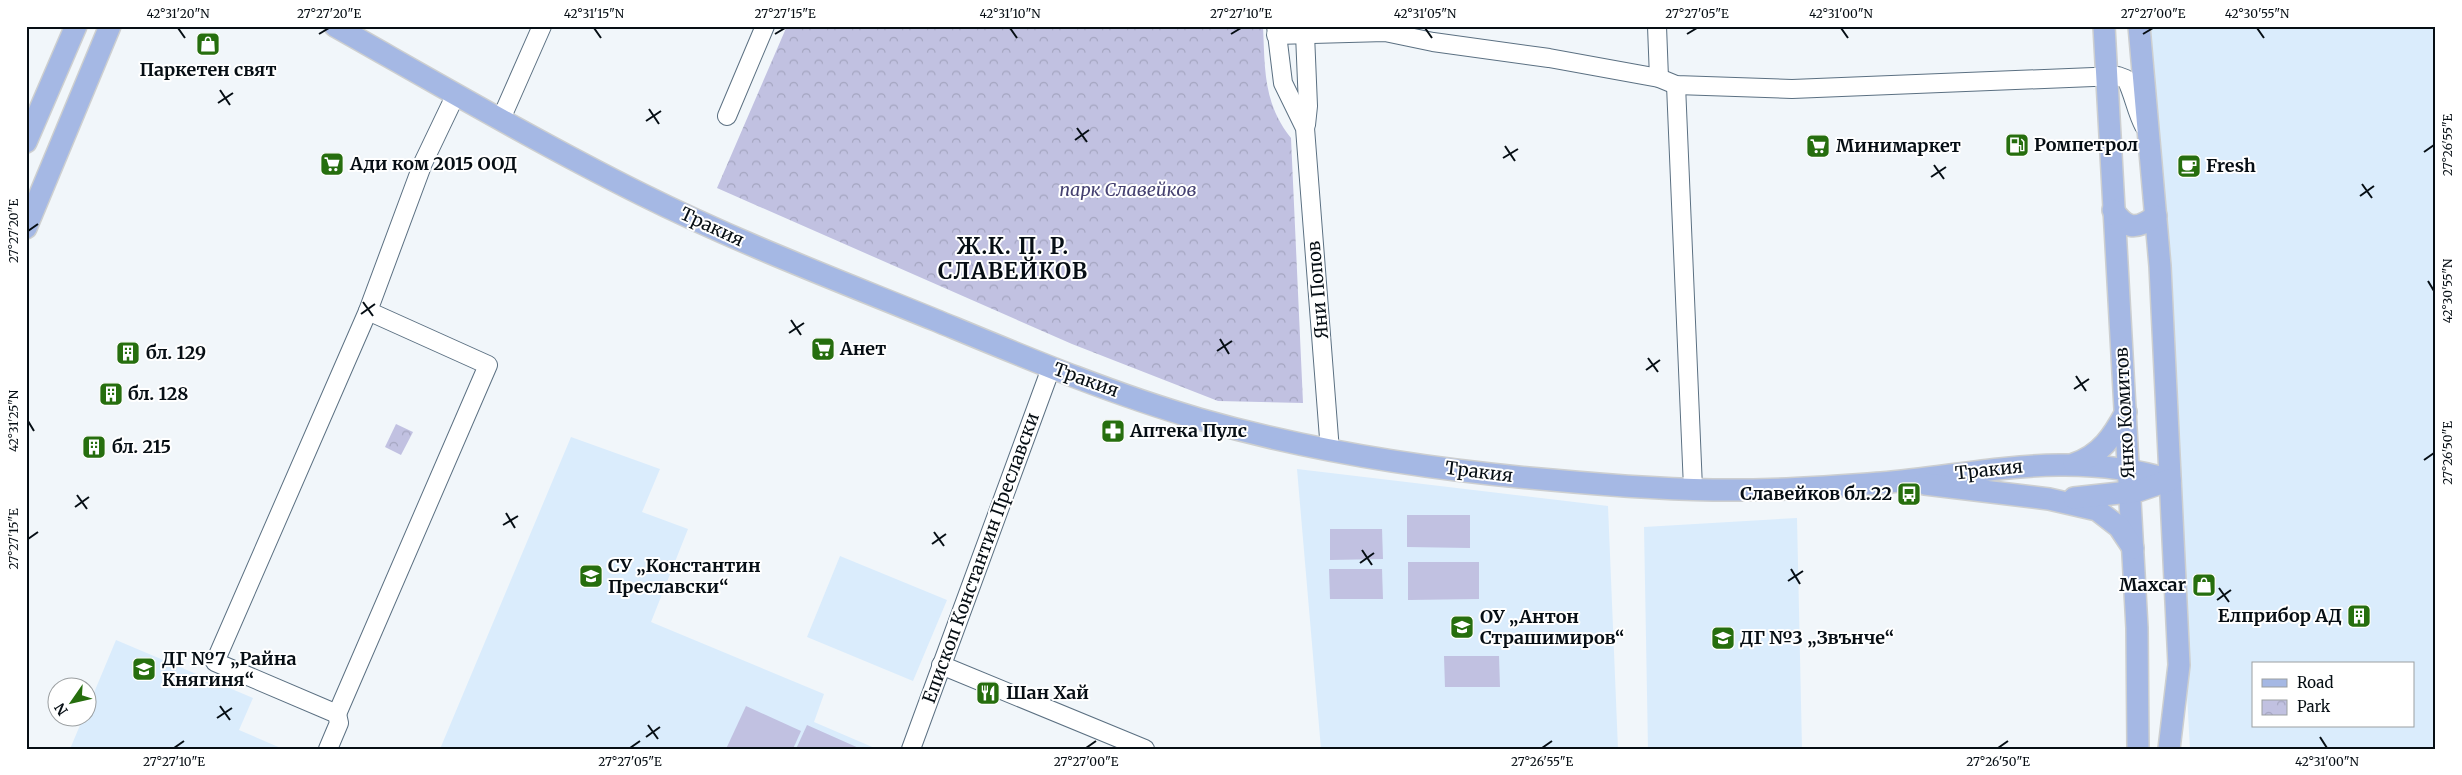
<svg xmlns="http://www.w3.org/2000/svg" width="2462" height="775" viewBox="0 0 2462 775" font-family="Merriweather,serif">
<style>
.built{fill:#daecfc;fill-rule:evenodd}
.park{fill:url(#park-crowns)}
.garden{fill:#c1c1e1}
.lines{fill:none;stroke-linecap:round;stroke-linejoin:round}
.minor-casing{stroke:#5b7082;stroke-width:20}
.major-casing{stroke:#cdcfd0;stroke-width:24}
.minor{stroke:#fff;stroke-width:18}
.major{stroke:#a5b8e4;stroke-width:21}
.ticks{fill:none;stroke:#060e14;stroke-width:2}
.labels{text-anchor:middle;stroke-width:4;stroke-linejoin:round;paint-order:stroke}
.poi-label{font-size:18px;font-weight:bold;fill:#060e14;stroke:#fff;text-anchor:start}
.park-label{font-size:18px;font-style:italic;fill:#444070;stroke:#fff}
.street-label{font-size:18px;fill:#060e14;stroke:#fff}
.district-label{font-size:22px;font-weight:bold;letter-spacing:1px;fill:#060e14;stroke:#fff}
.neatline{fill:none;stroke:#060e14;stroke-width:2}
.ticks-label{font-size:12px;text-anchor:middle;fill:#060e14}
</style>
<defs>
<pattern id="park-crowns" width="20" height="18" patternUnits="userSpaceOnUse" patternTransform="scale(1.25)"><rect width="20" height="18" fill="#c1c1e1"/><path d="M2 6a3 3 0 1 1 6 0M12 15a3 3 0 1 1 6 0" fill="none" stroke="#a4a5c0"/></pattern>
</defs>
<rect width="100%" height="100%" fill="#f1f6fa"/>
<!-- built -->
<g class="built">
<path d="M2150 26H2436V749H2190ZM2253 664H2413V726H2253Z"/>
<polygon points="571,437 660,469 642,512 688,529 651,622 824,694 814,722 877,749 440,749"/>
<polygon points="1297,469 1608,506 1618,749 1321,749"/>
<polygon points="1797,518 1802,749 1648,749 1644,527"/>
<polygon points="840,556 947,600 913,681 807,637"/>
<polygon points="116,640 253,698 239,730 283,749 70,749 83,718 88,718 88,707"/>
</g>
<!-- park -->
<g class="park">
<path d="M787 26H1263C1265 69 1263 103 1291 138L1303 403 1218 401 1072 344 717 188Z"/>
<polygon points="396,424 413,432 401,455 385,447"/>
</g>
<!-- garden -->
<g class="garden">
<polygon points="1407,515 1470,515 1470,548 1407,547"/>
<polygon points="1330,529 1382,529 1383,559 1330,560"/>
<polygon points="1408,562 1479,562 1479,599 1408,600"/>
<polygon points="1329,569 1382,569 1383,599 1330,599"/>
<polygon points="1444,656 1499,656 1500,687 1445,687"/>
<polygon points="746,706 801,731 793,749 726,749"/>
<polygon points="807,725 861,749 796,749"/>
</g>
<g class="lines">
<!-- minor casing -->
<g class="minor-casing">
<g id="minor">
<polyline points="1276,26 1283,83 1305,128 1330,451"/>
<polyline points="1657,26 1659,78"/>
<polyline points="1305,34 1308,106 1306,125"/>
<path d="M1276 35 1385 32 1433 42 1549 58 1659 78 1676 85 1792 89 2118 76 2126 79C2134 95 2136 111 2144 126"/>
<polyline points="1676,85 1693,488"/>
<polyline points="727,116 765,26"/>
<polyline points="501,119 542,26"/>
<polyline points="941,665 1145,749"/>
<polyline points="337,714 488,365 368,311 423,163 456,94"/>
<polyline points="328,749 339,723 337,714 215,662 368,311"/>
<polyline points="911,749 1051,368"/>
</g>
</g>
<!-- major casing -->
<g class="major-casing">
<g id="major">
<path d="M335 26C436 83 537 142 641 194 737 242 837 280 935 320 1022 356 1109 393 1199 419 1314 452 1433 470 1552 480 1616 486 1681 491 1746 490 1791 490 1837 486 1881 483 1982 474 2070 449 2170 480"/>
<polyline points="2104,26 2137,628 2138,749"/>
<polyline points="2139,26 2160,266 2179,665 2169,749"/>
<polyline points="26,142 76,26"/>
<path d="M2113 210C2127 230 2136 230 2156 216"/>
<polyline points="26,228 110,26"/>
<path d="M2074 464C2101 455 2113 436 2126 412"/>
<polyline points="1925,484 2049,499 2097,510 2119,527 2133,548"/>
<polyline points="2074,498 2138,491 2170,480"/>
</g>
</g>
<!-- minor -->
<use href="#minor" class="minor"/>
<!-- major -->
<use href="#major" class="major"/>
</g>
<!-- ticks -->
<path class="ticks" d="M178 28 185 38M594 28 601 38M1010 28 1017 38M1425 28 1432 38M1841 28 1848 38M2257 28 2264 38M319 34 329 28M775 34 785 28M1231 34 1241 28M1687 34 1697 28M2143 34 2153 28M220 90 230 105M218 103 233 93M649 109 659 124M646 121 661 111M1077 128 1087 142M1075 140 1089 130M1505 146 1515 161M2424 152 2434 145M1503 158 1518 149M1934 165 1944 179M1931 177 1946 167M2362 184 2372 198M2360 196 2374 186M28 231 38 224M2428 281 2434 291M363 302 373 316M361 314 375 304M791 320 801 335M789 333 804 323M1220 339 1229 354M1217 351 1232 341M1648 358 1658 372M1646 370 1660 360M2076 376 2086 391M2074 389 2089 379M28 421 34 431M2424 460 2434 453M77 495 87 509M75 507 89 497M506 513 515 528M503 525 518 516M934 532 944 546M28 539 38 532M932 544 946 534M1362 550 1372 565M1360 563 1374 553M1791 569 1800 584M1788 581 1803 571M2219 588 2229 602M2217 600 2231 590M220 706 230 720M217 718 232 708M648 725 658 739M646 737 660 727M2320 737 2327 748M174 748 184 741M630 748 640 741M1086 748 1096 741M1542 748 1552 741M1998 748 2008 741"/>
<!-- icons -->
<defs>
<g id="shop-square" transform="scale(1.25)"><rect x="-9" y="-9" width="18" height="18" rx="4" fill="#266e0e" stroke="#fff"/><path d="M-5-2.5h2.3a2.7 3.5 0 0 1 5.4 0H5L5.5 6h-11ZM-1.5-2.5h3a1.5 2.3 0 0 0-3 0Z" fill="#fff"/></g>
<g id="fuel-square" transform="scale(1.25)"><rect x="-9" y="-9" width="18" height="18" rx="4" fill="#266e0e" stroke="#fff"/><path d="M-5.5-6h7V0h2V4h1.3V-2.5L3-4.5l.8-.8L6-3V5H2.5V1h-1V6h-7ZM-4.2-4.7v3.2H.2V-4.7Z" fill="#fff"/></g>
<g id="supermarket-square" transform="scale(1.25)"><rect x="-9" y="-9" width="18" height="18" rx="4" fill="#266e0e" stroke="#fff"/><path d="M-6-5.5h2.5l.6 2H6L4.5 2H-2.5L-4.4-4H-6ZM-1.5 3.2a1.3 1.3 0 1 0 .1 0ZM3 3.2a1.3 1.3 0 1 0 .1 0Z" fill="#fff"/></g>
<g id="cafe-square" transform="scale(1.25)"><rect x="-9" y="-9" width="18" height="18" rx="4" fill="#266e0e" stroke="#fff"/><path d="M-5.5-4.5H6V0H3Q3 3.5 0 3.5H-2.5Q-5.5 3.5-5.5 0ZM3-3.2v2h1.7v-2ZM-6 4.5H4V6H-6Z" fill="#fff"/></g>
<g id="building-square" transform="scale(1.25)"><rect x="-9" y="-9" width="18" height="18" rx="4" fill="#266e0e" stroke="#fff"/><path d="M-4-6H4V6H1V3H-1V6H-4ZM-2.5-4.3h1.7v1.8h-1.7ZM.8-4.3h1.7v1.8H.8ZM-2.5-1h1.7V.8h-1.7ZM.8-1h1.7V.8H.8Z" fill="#fff"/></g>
<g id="pharmacy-square" transform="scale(1.25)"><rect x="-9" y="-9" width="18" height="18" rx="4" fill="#266e0e" stroke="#fff"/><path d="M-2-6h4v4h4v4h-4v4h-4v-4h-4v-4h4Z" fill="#fff"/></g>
<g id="bus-square" transform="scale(1.25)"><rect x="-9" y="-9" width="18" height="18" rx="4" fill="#266e0e" stroke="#fff"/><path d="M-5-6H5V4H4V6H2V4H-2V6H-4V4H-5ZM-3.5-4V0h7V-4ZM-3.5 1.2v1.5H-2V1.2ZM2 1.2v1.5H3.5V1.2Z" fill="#fff"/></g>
<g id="school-square" transform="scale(1.25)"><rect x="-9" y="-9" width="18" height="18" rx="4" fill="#266e0e" stroke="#fff"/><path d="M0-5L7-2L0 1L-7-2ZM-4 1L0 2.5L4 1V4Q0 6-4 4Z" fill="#fff"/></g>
<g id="restaurant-square" transform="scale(1.25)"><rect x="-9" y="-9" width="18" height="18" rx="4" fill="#266e0e" stroke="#fff"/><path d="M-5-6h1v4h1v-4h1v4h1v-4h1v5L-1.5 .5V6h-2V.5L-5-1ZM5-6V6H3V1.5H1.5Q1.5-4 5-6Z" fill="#fff"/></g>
</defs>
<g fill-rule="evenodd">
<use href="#shop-square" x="208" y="44"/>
<use href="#fuel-square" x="2017" y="145"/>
<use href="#supermarket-square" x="1818" y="146"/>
<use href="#supermarket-square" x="332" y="164"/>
<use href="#cafe-square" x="2189" y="166"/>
<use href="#supermarket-square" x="823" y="349"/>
<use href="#building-square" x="128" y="353"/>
<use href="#building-square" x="111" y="394"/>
<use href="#pharmacy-square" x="1113" y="431"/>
<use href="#building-square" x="94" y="447"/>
<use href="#bus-square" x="1909" y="494"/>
<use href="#school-square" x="591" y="576"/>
<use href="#shop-square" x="2204" y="585"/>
<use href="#building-square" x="2359" y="616"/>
<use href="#school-square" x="1462" y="627"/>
<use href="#school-square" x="1723" y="638"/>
<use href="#school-square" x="144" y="669"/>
<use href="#restaurant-square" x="988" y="693"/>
</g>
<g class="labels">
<!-- poi labels -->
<g class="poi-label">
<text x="208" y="76" text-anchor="middle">Паркетен свят</text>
<text x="2034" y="151">Ромпетрол</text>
<text x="1836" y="152">Минимаркет</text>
<text x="350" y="170">Ади ком 2015 ООД</text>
<text x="2206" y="172">Fresh</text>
<text x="840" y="355">Анет</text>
<text x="146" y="359">бл. 129</text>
<text x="128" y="400">бл. 128</text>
<text x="1130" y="437">Аптека Пулс</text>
<text x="112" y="453">бл. 215</text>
<text x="1892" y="500" text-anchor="end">Славейков бл.22</text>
<text x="608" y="572">СУ „Константин<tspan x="608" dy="21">Преславски“</tspan></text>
<text x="2186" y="591" text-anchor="end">Maxcar</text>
<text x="2342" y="622" text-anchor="end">Елприбор АД</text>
<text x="1480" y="623">ОУ „Антон<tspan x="1480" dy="21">Страшимиров“</tspan></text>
<text x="1740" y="644">ДГ №3 „Звънче“</text>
<text x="162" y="665">ДГ №7 „Райна<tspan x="162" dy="21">Княгиня“</tspan></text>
<text x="1006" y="699">Шан Хай</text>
</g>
<!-- park labels -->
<g class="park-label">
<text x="1128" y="196">парк Славейков</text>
</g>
<!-- street labels -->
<g class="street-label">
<text transform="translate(712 227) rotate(25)" y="6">Тракия</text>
<text transform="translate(1318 290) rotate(-95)" y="6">Яни Попов</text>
<text transform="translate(1086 380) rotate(20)" y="6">Тракия</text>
<text transform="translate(2125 413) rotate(-93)" y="6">Янко Комитов</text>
<text transform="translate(1989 470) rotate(-6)" y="6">Тракия</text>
<text transform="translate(1479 472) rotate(7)" y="6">Тракия</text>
<text transform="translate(981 558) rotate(-70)" y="6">Епископ Константин Преславски</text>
</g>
<!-- district labels -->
<g class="district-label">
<text x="1013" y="254">Ж.К. П. Р.<tspan x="1013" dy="25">СЛАВЕЙКОВ</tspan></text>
</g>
</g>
<!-- border -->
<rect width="2462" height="775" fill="none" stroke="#ffffff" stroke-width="55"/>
<!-- legend -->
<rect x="2252" y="662" width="162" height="65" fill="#ffffff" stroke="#9b9fa1"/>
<rect x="2262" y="679" width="25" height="8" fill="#a5b8e4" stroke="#9b9fa1"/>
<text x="2297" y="688" font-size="15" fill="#060e14">Road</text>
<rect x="2262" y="700" width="25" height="15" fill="url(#park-crowns)" stroke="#9b9fa1"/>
<text x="2297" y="712" font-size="15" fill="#060e14">Park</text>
<!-- north arrow -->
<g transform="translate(72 702) rotate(236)"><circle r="24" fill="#ffffff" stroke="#9b9fa1"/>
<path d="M0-4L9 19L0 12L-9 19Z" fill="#266e0e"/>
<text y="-8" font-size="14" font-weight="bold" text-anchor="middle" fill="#060e14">N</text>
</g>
<rect x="28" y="28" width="2406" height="720" class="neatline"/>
<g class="ticks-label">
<text x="178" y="18">42°31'20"N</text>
<text x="329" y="18">27°27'20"E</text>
<text x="594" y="18">42°31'15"N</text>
<text x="785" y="18">27°27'15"E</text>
<text x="1010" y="18">42°31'10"N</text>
<text x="1241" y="18">27°27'10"E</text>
<text x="1425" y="18">42°31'05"N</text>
<text x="1697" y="18">27°27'05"E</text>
<text x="1841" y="18">42°31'00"N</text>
<text x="2153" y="18">27°27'00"E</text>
<text x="2257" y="18">42°30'55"N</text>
<text transform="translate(2448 145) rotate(-90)" y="4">27°26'55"E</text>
<text transform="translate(14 231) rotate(-90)" y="4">27°27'20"E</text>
<text transform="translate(2448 291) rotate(-90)" y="4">42°30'55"N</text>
<text transform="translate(14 421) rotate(-90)" y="4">42°31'25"N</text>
<text transform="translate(2448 453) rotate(-90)" y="4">27°26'50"E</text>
<text transform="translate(14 539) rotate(-90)" y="4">27°27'15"E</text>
<text x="174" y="766">27°27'10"E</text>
<text x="630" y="766">27°27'05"E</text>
<text x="1086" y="766">27°27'00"E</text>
<text x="1542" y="766">27°26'55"E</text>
<text x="1998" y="766">27°26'50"E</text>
<text x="2327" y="766">42°31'00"N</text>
</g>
</svg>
